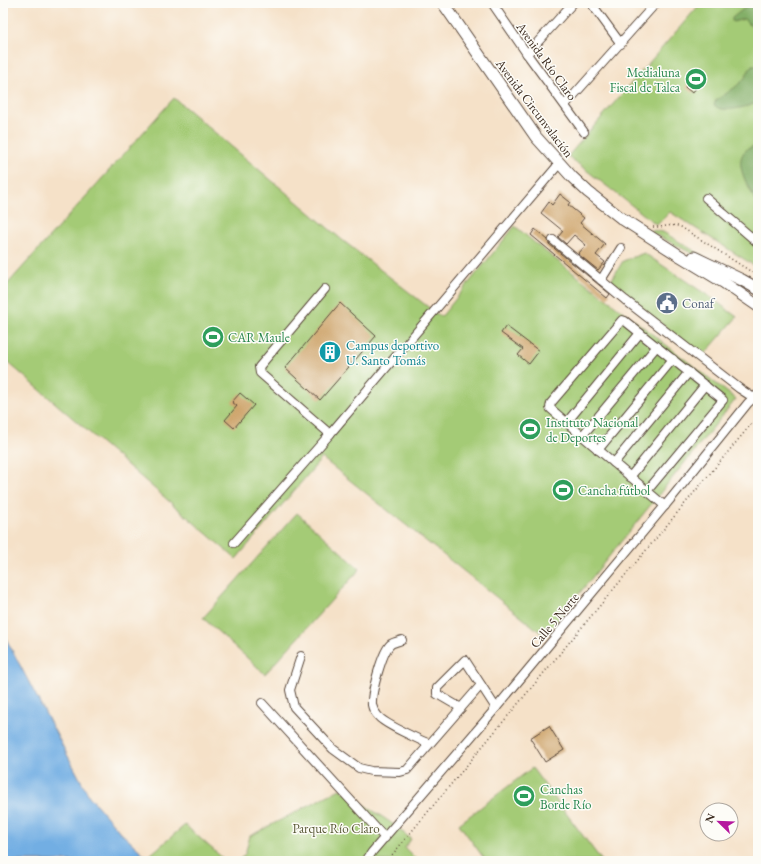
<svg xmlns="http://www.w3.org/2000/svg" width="761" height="864" viewBox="0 0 761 864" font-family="'EB Garamond',serif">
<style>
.green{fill:#a4cb76;stroke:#707a4a}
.forest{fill:#83af67;stroke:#5f6c42}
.water{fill:#72aee3;stroke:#566c80}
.building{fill:#cda369}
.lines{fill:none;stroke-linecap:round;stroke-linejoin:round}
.minor-casing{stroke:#574538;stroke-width:10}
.major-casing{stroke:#574538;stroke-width:13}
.path{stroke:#574538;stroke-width:1.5;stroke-dasharray:1 3;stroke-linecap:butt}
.minor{stroke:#fff;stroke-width:8}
.major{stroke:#fff;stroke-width:11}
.labels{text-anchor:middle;stroke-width:3;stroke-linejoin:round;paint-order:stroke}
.street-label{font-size:13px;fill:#3b2a1e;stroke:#fdfcf7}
.leisure-label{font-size:13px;fill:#27864d;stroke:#fdfcf7;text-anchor:start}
.service-label{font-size:13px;fill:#4e5e75;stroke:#fdfcf7;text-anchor:start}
.culture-label{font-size:13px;fill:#0d838f;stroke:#fdfcf7;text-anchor:start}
.park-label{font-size:13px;fill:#5a5a38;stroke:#fdfcf7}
</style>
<rect width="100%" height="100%" fill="#fdfcf7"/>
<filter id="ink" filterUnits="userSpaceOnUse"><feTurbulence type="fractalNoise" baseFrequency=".025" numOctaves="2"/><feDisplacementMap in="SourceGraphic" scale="8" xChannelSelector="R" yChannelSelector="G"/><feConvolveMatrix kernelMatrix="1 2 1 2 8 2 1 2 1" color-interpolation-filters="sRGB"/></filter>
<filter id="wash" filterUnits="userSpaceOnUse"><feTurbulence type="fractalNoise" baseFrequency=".012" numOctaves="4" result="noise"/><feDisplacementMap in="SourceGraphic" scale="16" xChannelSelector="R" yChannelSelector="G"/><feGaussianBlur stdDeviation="0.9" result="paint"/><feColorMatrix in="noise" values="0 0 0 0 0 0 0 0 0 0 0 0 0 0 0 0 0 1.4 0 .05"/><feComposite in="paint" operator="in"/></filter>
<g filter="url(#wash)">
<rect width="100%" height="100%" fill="#f5e1c8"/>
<!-- green -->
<g class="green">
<polygon points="701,3 758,3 758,268 670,212 657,225 568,156"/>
<polygon points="174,98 341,239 441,317 515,226 541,248 736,399 545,636 322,458 236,559 3,358 3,289"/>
<polygon points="652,230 663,232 703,256 701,258 650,232"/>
<polygon points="644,253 713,299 737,317 703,356 616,289 613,284 612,279 623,261"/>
<polygon points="297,513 360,569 265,674 203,618"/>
<polygon points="532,768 602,861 486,861 459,824"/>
<polygon points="340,789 390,822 411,839 405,848 418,861 238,861 245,854 250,836"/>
<polygon points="185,825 226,861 154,861 150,855"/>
</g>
<!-- forest -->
<g class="forest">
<path d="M751 3H758V31C752 29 749 23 744 19L733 22 732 20V18Z"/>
<path d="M752 66H758V102C748 107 722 114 714 105L716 100C723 96 738 86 743 80 747 76 748 70 752 66Z"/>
<path d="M758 145V205C749 187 724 152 758 145Z"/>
</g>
<!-- water -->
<polygon class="water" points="3,633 89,796 120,832 151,861 3,861"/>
<g id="blocks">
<!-- building -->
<g class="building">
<polygon points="695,76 702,81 692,93 685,87"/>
<polygon points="560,194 570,202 568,205 584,218 580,223 605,244 596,255 605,262 598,270 578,254 586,245 574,235 566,244 558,237 563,231 541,213 549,202 552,205"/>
<polygon points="535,229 548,240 549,244 610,294 607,298 531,235"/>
<polygon points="340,303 376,336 320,400 285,368"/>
<polygon points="506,326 539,351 529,364 518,355 523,349 501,333"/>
<polygon points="240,393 254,405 234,428 225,420 237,406 232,402"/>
<polygon points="549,726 564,750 545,762 530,738"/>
</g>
</g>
</g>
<g filter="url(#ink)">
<use href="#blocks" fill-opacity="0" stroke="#574538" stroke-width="1"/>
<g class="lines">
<!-- minor casing -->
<g class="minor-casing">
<g id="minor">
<polyline points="492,3 527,54 584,132"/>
<polyline points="591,3 621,44"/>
<polyline points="527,54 573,3"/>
<polyline points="565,105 656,3"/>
<polyline points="706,198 758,243"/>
<polyline points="553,240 625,300 740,389 754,398"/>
<polyline points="601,280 621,248"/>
<polyline points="325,289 259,367 260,373 330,434 559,164"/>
<polyline points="567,422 640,333"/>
<polyline points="582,436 657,346"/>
<polyline points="598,450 673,359"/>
<polyline points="614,463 689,372"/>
<polyline points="630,477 705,385"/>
<path d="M647 491 723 400 625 321 622 320 551 403 550 408 551 409C589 442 627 474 665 506"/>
<polyline points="234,543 330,434"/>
<path d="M402 640C399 641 394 642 391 644 382 651 371 694 372 705 373 710 375 713 378 716 385 725 417 738 429 744"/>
<polyline points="301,656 290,690 294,707 333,749 359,768 371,771 400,772 407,770 481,685"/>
<polyline points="262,703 385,838"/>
<polyline points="461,708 437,694 437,688 465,660 496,708"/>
<polyline points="368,861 368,858 372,852 496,708 673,496 748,403 758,394"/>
</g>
</g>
<!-- major casing -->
<g class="major-casing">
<g id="major">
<polyline points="443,3 536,137 572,177 588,192 621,218 677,254 723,282 758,306"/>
<polyline points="694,257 742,280 758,289"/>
</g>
</g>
<!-- path -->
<g class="path">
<path d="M653 227C663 228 671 223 681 227L758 276"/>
<polyline points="387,861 758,416"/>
</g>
<!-- minor -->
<use href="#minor" class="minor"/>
<!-- major -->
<use href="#major" class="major"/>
</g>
</g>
<!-- icons -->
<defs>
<g id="stadium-disc" transform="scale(1.15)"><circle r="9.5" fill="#2e9e5b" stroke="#fdfcf7"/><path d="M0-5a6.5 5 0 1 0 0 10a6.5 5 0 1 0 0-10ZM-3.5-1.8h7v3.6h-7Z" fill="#fff"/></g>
<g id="civic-disc" transform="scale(1.15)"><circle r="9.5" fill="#5c6f8a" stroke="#fdfcf7"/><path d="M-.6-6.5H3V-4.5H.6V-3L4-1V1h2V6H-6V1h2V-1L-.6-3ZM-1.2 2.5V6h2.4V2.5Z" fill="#fff"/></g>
<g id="building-disc" transform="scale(1.15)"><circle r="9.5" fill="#0f9aa8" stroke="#fdfcf7"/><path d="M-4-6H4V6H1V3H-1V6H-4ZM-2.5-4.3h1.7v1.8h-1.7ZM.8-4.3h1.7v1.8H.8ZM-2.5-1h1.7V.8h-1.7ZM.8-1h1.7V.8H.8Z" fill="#fff"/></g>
</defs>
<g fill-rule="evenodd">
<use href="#stadium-disc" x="696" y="79"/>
<use href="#civic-disc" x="667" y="303"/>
<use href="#stadium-disc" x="213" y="337"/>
<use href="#building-disc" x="330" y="352"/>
<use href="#stadium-disc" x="530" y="429"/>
<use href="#stadium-disc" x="563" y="490"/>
<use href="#stadium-disc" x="524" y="796"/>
</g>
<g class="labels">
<!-- street labels -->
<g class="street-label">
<text transform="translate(547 61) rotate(54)" y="5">Avenida Río Claro</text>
<text transform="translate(535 108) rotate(53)" y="5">Avenida Circunvalación</text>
<text transform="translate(554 620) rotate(-50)" y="5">Calle 5 Norte</text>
</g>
<!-- leisure labels -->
<g class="leisure-label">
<text x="680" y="77" text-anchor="end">Medialuna<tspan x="680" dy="15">Fiscal de Talca</tspan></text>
<text x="228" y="342">CAR Maule</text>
<text x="546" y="427">Instituto Nacional<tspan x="546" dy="15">de Deportes</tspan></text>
<text x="578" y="495">Cancha fútbol</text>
<text x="540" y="794">Canchas<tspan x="540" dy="15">Borde Río</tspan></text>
</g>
<!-- service labels -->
<g class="service-label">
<text x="682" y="308">Conaf</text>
</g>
<!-- culture labels -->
<g class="culture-label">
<text x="346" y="350">Campus deportivo<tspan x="346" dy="15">U. Santo Tomás</tspan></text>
</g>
<!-- park labels -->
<g class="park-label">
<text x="336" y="833">Parque Río Claro</text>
</g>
</g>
<!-- margin -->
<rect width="761" height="864" fill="none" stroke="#fdfcf7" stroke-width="16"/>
<!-- north arrow -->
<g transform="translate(719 822) rotate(293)"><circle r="19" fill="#fdfcf7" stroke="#afa8a0"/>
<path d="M0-3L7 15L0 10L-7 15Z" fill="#b5179e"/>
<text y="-6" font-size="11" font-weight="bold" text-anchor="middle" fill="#3b2a1e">N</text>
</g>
</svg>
